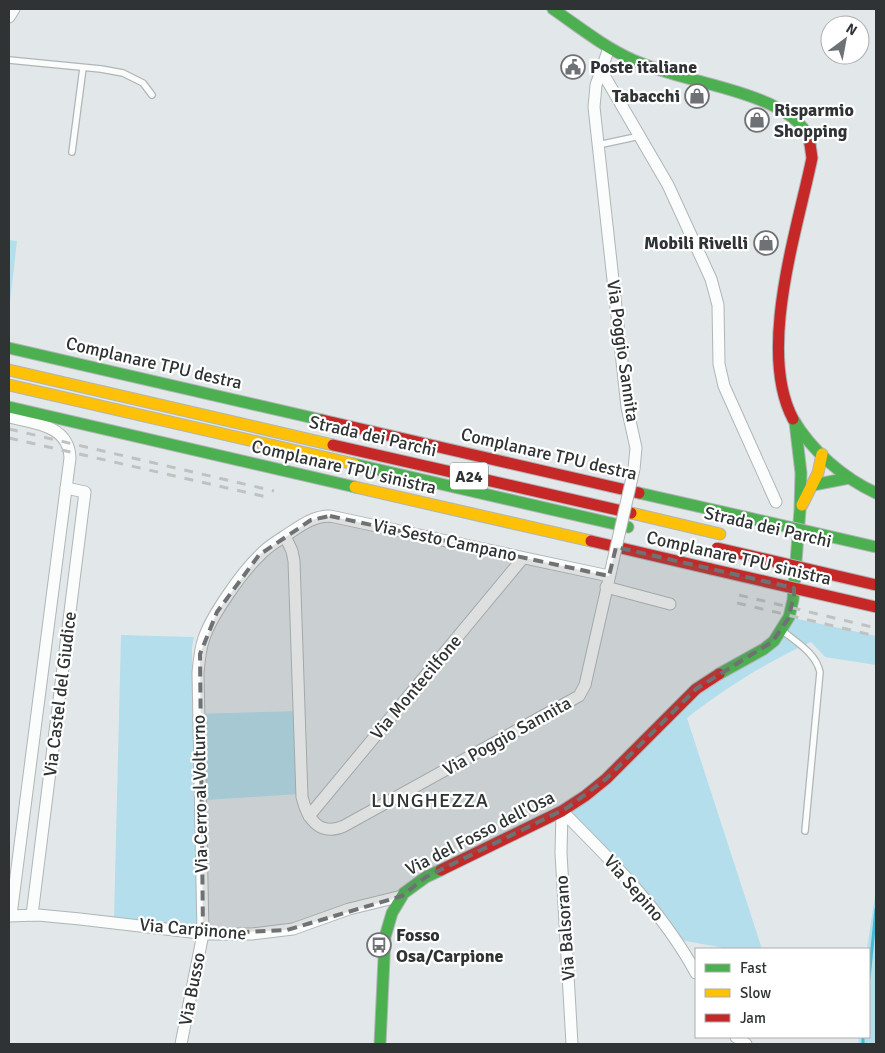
<svg xmlns="http://www.w3.org/2000/svg" width="885" height="1053" viewBox="0 0 885 1053" font-family="Signika,sans-serif">
<style>
.green{fill:#b4deeb}
.lines{fill:none;stroke-linecap:round;stroke-linejoin:round}
.stream{stroke:#47bdd5;stroke-width:3}
.lane-casing{stroke:#b0b5b6;stroke-width:8}
.street-casing{stroke:#b0b5b6;stroke-width:13}
.fast-casing{stroke:#b0b5b6;stroke-width:13}
.slow-casing{stroke:#b0b5b6;stroke-width:13}
.jam-casing{stroke:#b0b5b6;stroke-width:13}
.lane{stroke:#fbfcfc;stroke-width:5.5}
.street{stroke:#fbfcfc;stroke-width:11}
.fast{stroke:#4caf50;stroke-width:11}
.slow{stroke:#ffc107;stroke-width:11}
.jam{stroke:#c62828;stroke-width:11}
.rail{stroke:#c0c1c1;stroke-width:3;stroke-dasharray:9 9;stroke-linecap:butt}
.street-bridge-casing{stroke:#b0b5b6;stroke-width:13;stroke-linecap:butt}
.fast-bridge-casing{stroke:#b0b5b6;stroke-width:13;stroke-linecap:butt}
.jam-bridge-casing{stroke:#b0b5b6;stroke-width:13;stroke-linecap:butt}
.street-bridge{stroke:#fbfcfc;stroke-width:11}
.fast-bridge{stroke:#4caf50;stroke-width:11}
.jam-bridge{stroke:#c62828;stroke-width:11}
.marked{fill:#6e7274;fill-opacity:0.2;stroke:#6e7274;stroke-width:4;stroke-dasharray:10 6;stroke-linejoin:round}
.labels{text-anchor:middle;stroke-width:4.5;stroke-linejoin:round;paint-order:stroke}
.shield{fill:#fff;stroke:#6d7071;stroke-width:1}
.shield-label{font-size:16px;font-weight:bold;fill:#2f3334}
.poi-label{font-size:18px;font-weight:bold;fill:#2f3334;stroke:#fff;text-anchor:start}
.street-label{font-size:18px;fill:#2f3334;stroke:#fff}
.quarter-label{font-size:20px;letter-spacing:1px;fill:#2f3334;stroke:#fff}
</style>
<rect width="100%" height="100%" fill="#e2e8ea"/>
<!-- green -->
<g class="green">
<polygon points="9,240 17,241 10,302 9,302"/>
<path d="M789 617 876 636V665L825 657 811 642C767 662 725 688 687 718L762 949H729L675 939 562 811 671 714 757 653Z"/>
<polygon points="121,635 194,637 192,647 192,714 297,711 299,794 206,800 208,930 114,919"/>
<polygon points="876,889 876,1044 858,1044 859,1037 869,1037 869,949 867,949"/>
</g>
<g class="lines">
<!-- stream -->
<g class="stream">
<polyline points="869,978 876,909"/>
<polyline points="863,1044 863,1037"/>
</g>
<!-- lane casing -->
<g class="lane-casing">
<g id="lane">
<polyline points="9,60 101,69 123,73 143,83 152,95"/>
<polyline points="598,145 640,136"/>
<polyline points="72,152 83,68"/>
<path d="M784 632C798 643 816 654 820 672L805 831"/>
</g>
</g>
<!-- street casing -->
<g class="street-casing">
<g id="street">
<polyline points="9,17 14,9"/>
<polyline points="609,48 596,85 594,107 627,407 636,448 634,469"/>
<polyline points="601,70 668,185 711,279 718,305 719,364 724,386 776,502"/>
<path d="M9 417C34 423 69 425 70 458L11 915"/>
<path d="M285 536C299 527 312 516 330 516L609 576"/>
<polyline points="606,587 670,604"/>
<polyline points="562,811 561,853 572,1044"/>
<path d="M562 811C612 861 662 911 696 973"/>
<polyline points="309,816 523,558"/>
<polyline points="32,915 85,492 66,488"/>
<polyline points="9,916 38,915 80,919 208,934 252,934 293,929 349,909 402,896"/>
<polyline points="736,1037 746,1044"/>
<path d="M181 1044 203 934 198 673C199 661 200 649 204 638 212 615 242 572 260 555 267 547 276 542 285 536L292 551 294 561 302 797C307 818 319 837 344 826L579 696 585 685 613 561"/>
</g>
</g>
<!-- fast casing -->
<g class="fast-casing">
<g id="fast">
<path d="M553 9C579 27 604 47 633 60 652 68 672 74 691 79 723 88 804 104 810 144"/>
<polyline points="9,348 322,420"/>
<polyline points="9,407 355,487"/>
<path d="M793 419C811 450 843 478 876 493"/>
<polyline points="354,464 628,527"/>
<polyline points="813,485 849,478"/>
<polyline points="639,493 723,512"/>
<polyline points="719,674 764,649 774,641 789,617 793,600 800,510 801,473 795,422"/>
<polyline points="380,1044 385,937 392,913 404,893 426,877 441,870"/>
</g>
</g>
<!-- slow casing -->
<g class="slow-casing">
<g id="slow">
<polyline points="9,370 333,445"/>
<polyline points="9,385 354,464"/>
<polyline points="355,487 591,541"/>
<polyline points="802,505 818,473 822,454"/>
<polyline points="631,513 720,534"/>
</g>
</g>
<!-- jam casing -->
<g class="jam-casing">
<g id="jam">
<path d="M793 419C757 351 797 231 812 158L810 144"/>
<polyline points="322,420 639,493"/>
<polyline points="333,445 631,513"/>
<polyline points="591,541 711,569"/>
<polyline points="441,870 562,811 585,796 606,779 696,689 719,674"/>
</g>
</g>
<!-- lane -->
<use href="#lane" class="lane"/>
<!-- street -->
<use href="#street" class="street"/>
<!-- fast -->
<use href="#fast" class="fast"/>
<!-- slow -->
<use href="#slow" class="slow"/>
<!-- jam -->
<use href="#jam" class="jam"/>
<!-- rail -->
<g class="rail">
<polyline points="9,429 274,491"/>
<polyline points="9,438 271,498"/>
<polyline points="739,595 876,628"/>
<polyline points="737,603 876,636"/>
</g>
<!-- street-bridge casing -->
<g class="street-bridge-casing">
<polyline id="street-bridge" points="613,561 634,469"/>
</g>
<!-- fast-bridge casing -->
<g class="fast-bridge-casing">
<polyline id="fast-bridge" points="723,512 876,547"/>
</g>
<!-- jam-bridge casing -->
<g class="jam-bridge-casing">
<g id="jam-bridge">
<polyline points="717,548 876,585"/>
<polyline points="711,569 876,607"/>
</g>
</g>
<!-- street-bridge -->
<use href="#street-bridge" class="street-bridge"/>
<!-- fast-bridge -->
<use href="#fast-bridge" class="fast-bridge"/>
<!-- jam-bridge -->
<use href="#jam-bridge" class="jam-bridge"/>
</g>
<!-- marked area -->
<path class="marked" d="M330 516 609 576 616 547 794 588V596L788 619 772 642 696 689 606 779 567 808 426 877 402 896 287 930 203 934 200 654 217 612 259 555 311 520Z"/>
<!-- icons -->
<defs>
<g id="civic-ring" transform="scale(1.25)"><circle r="9.5" fill="#fff" stroke="#6e7274" stroke-width="1.5"/><path d="M-.6-6.5H3V-4.5H.6V-3L4-1V1h2V6H-6V1h2V-1L-.6-3ZM-1.2 2.5V6h2.4V2.5Z" fill="#6e7274"/></g>
<g id="shop-ring" transform="scale(1.25)"><circle r="9.5" fill="#fff" stroke="#6e7274" stroke-width="1.5"/><path d="M-5-2.5h2.3a2.7 3.5 0 0 1 5.4 0H5L5.5 6h-11ZM-1.5-2.5h3a1.5 2.3 0 0 0-3 0Z" fill="#6e7274"/></g>
<g id="bus-ring" transform="scale(1.25)"><circle r="9.5" fill="#fff" stroke="#6e7274" stroke-width="1.5"/><path d="M-5-6H5V4H4V6H2V4H-2V6H-4V4H-5ZM-3.5-4V0h7V-4ZM-3.5 1.2v1.5H-2V1.2ZM2 1.2v1.5H3.5V1.2Z" fill="#6e7274"/></g>
</defs>
<g fill-rule="evenodd">
<use href="#civic-ring" x="573" y="67"/>
<use href="#shop-ring" x="697" y="96"/>
<use href="#shop-ring" x="757" y="120"/>
<use href="#shop-ring" x="766" y="243"/>
<use href="#bus-ring" x="379" y="945"/>
</g>
<g class="labels">
<!-- shield labels -->
<rect class="shield" x="450" y="462.5" width="38" height="27" rx="4"/>
<g class="shield-label">
<text x="469" y="482">A24</text>
</g>
<!-- poi labels -->
<g class="poi-label">
<text x="590" y="73">Poste italiane</text>
<text x="680" y="102" text-anchor="end">Tabacchi</text>
<text x="774" y="116">Risparmio<tspan x="774" dy="21">Shopping</tspan></text>
<text x="748" y="249" text-anchor="end">Mobili Rivelli</text>
<text x="396" y="941">Fosso<tspan x="396" dy="21">Osa/Carpione</tspan></text>
</g>
<!-- street labels -->
<g class="street-label">
<text transform="translate(623 351) rotate(82)" y="6">Via Poggio Sannita</text>
<text transform="translate(154 363) rotate(13)" y="6">Complanare TPU destra</text>
<text transform="translate(373 436) rotate(13)" y="6">Strada dei Parchi</text>
<text transform="translate(549 454) rotate(13)" y="6">Complanare TPU destra</text>
<text transform="translate(344 467) rotate(13)" y="6">Complanare TPU sinistra</text>
<text transform="translate(768 527) rotate(13)" y="6">Strada dei Parchi</text>
<text transform="translate(445 540) rotate(12)" y="6">Via Sesto Campano</text>
<text transform="translate(739 558) rotate(13)" y="6">Complanare TPU sinistra</text>
<text transform="translate(416 687) rotate(-50)" y="6">Via Montecilfone</text>
<text transform="translate(60 694) rotate(-83)" y="6">Via Castel del Giudice</text>
<text transform="translate(507 736) rotate(-29)" y="6">Via Poggio Sannita</text>
<text transform="translate(200 794) rotate(-91)" y="6">Via Cerro al Volturno</text>
<text transform="translate(480 833) rotate(-27)" y="6">Via del Fosso dell'Osa</text>
<text transform="translate(634 888) rotate(49)" y="6">Via Sepino</text>
<text transform="translate(565 928) rotate(-94)" y="6">Via Balsorano</text>
<text transform="translate(193 929) rotate(5)" y="6">Via Carpinone</text>
<text transform="translate(192 989) rotate(-79)" y="6">Via Busso</text>
</g>
<!-- quarter labels -->
<g class="quarter-label">
<text x="430" y="807">LUNGHEZZA</text>
</g>
</g>
<!-- border -->
<rect width="885" height="1053" fill="none" stroke="#2f3334" stroke-width="20"/>
<!-- legend -->
<rect x="695" y="948" width="175" height="90" fill="#ffffff" stroke="#acadae"/>
<rect x="705" y="964" width="25" height="8" fill="#4caf50" stroke="#acadae"/>
<text x="740" y="973" font-size="15" fill="#2f3334">Fast</text>
<rect x="705" y="989" width="25" height="8" fill="#ffc107" stroke="#acadae"/>
<text x="740" y="998" font-size="15" fill="#2f3334">Slow</text>
<rect x="705" y="1014" width="25" height="8" fill="#c62828" stroke="#acadae"/>
<text x="740" y="1023" font-size="15" fill="#2f3334">Jam</text>
<!-- north arrow -->
<g transform="translate(845 40) rotate(32)"><circle r="24" fill="#ffffff" stroke="#acadae"/>
<path d="M0-4L9 19L0 12L-9 19Z" fill="#6e7274"/>
<text y="-8" font-size="14" font-weight="bold" text-anchor="middle" fill="#2f3334">N</text>
</g>
</svg>
